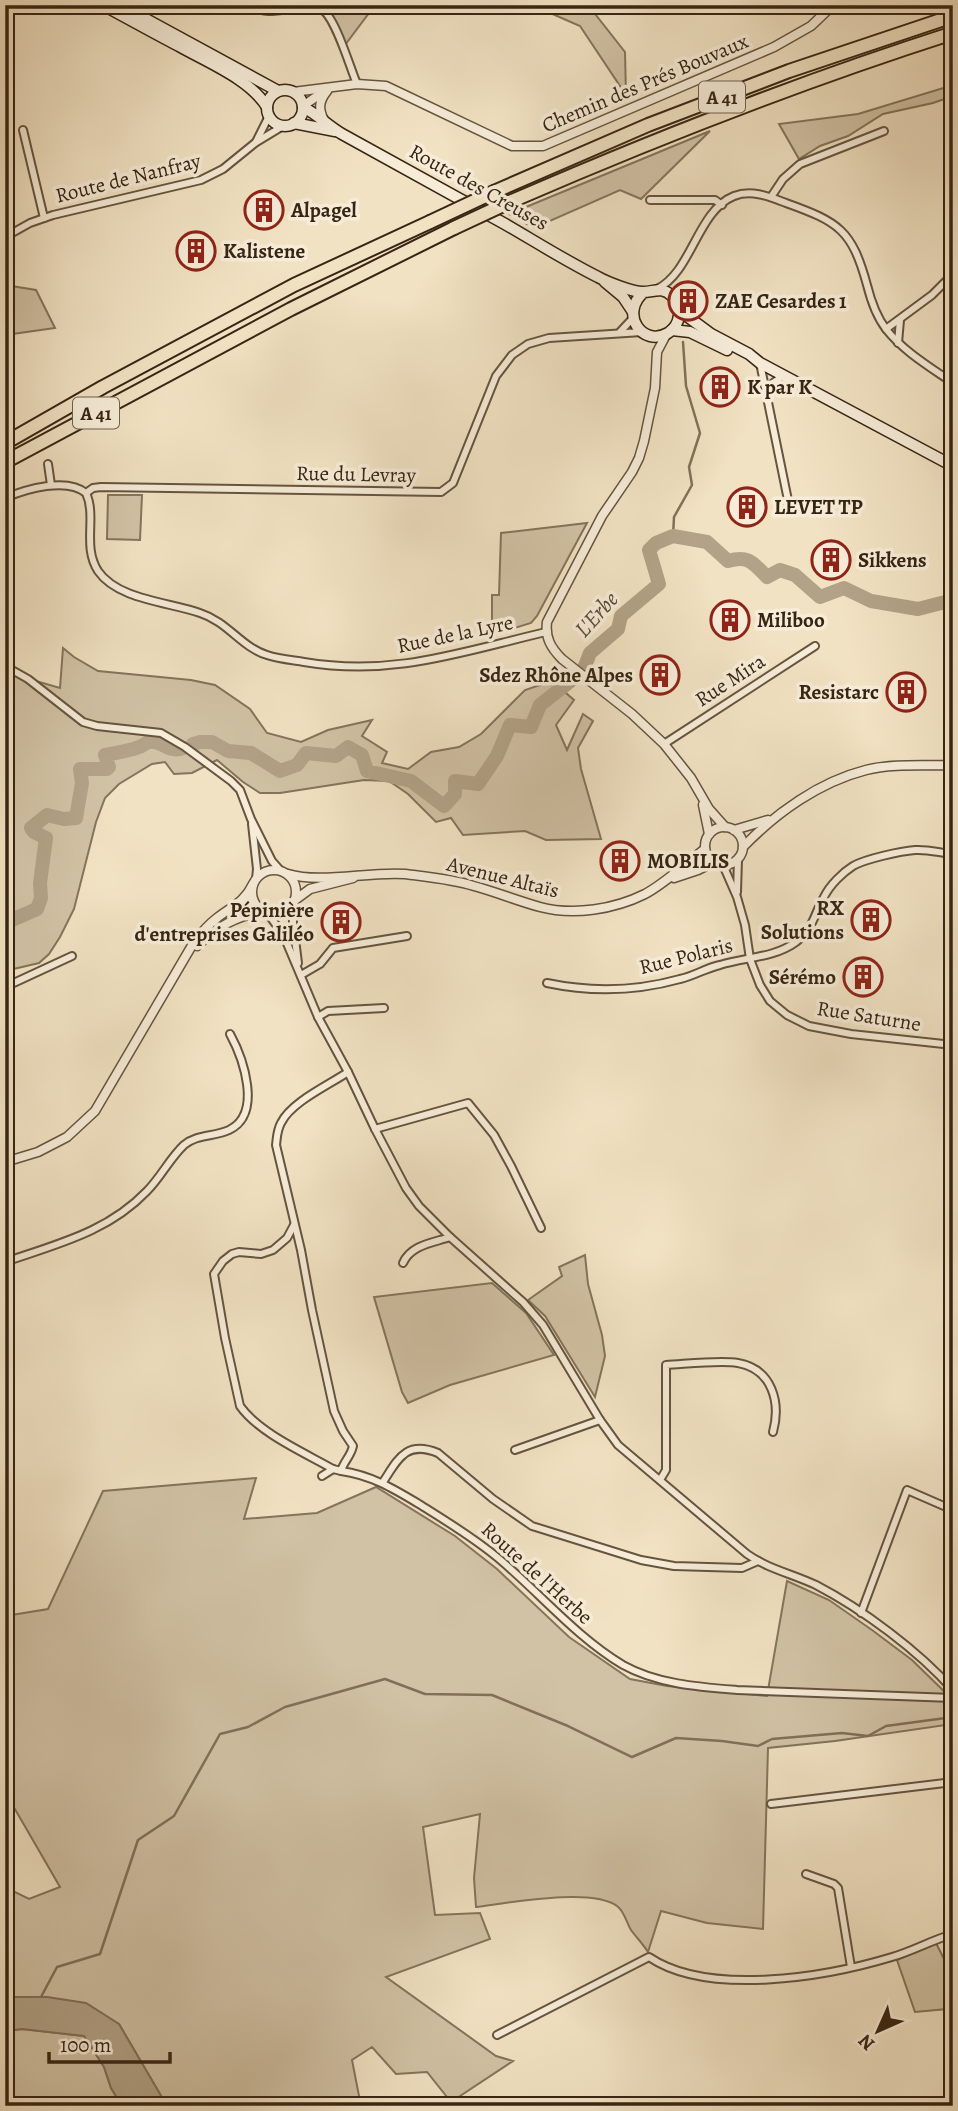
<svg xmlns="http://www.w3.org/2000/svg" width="958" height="2111" viewBox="0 0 958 2111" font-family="Alegreya,serif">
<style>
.green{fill:#d1c2a5;stroke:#84745c;stroke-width:2}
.water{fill:#b2a287;stroke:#817059;stroke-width:2}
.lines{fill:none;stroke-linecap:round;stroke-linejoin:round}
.stream{stroke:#817059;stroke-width:2.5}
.river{stroke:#b2a287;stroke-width:14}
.minor-casing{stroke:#66543f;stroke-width:10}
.tertiary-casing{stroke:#66543f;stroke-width:11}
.secondary-casing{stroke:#372513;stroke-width:13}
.motorway-casing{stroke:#372513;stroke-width:16}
.minor{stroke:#f6ecd8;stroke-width:6}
.tertiary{stroke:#f6ecd8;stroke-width:8}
.secondary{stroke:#f6ecd8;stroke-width:10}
.motorway{stroke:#f1e2c3;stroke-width:12}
.motorway-bridge-casing{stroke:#372513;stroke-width:16;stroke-linecap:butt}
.motorway-bridge{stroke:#f1e2c3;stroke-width:12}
.labels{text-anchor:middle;stroke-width:7;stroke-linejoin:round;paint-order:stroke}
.shield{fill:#f6ecd8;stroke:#70614e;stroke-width:2}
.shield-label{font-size:19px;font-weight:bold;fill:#372513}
.street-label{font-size:21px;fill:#372513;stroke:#f6ecd8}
.poi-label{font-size:21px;font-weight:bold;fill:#372513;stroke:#f6ecd8;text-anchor:start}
.water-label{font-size:23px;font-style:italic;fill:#5c4a36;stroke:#f6ecd8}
</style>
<rect width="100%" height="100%" fill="#f1e2c3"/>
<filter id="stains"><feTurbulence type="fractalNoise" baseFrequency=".00286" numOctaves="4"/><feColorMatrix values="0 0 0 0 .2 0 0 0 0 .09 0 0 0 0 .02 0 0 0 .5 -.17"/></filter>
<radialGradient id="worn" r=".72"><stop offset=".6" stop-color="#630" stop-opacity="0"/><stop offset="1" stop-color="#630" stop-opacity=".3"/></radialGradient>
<!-- green -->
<g class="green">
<polygon points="328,5 375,5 345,45"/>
<polygon points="532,5 588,5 625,52 626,95 580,26"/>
<polygon points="953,85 953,96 933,103 883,114 848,136 820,146 799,159 779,124 858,114"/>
<polygon points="710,131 641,199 620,190 534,228 509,214"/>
<polygon points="5,285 36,290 55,328 5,335"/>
<polygon points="108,495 142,495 140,540 107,539"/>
<polygon points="587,523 537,616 531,623 492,635 492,595 499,595 501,533"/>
<polygon points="63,648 74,657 98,671 191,680 215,685 250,709 267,733 301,742 328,730 372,720 362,736 387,752 382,763 408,769 431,752 459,747 481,734 525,690 552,681 574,700 556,725 567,750 583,714 593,721 578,748 581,769 601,839 546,840 525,831 463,835 451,818 436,822 408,794 389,781 364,780 280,793 260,793 243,782 217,760 192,773 174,774 165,762 152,764 119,784 105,798 96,822 74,909 60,937 49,954 39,963 5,971 5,672 60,688"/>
<polygon points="585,1255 588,1284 602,1335 605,1356 595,1397 545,1316 528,1300 562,1276 559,1267"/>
<polygon points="492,1283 526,1313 554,1355 450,1385 408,1403 402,1392 374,1297"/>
<path d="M256 1478 244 1519 317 1513 376 1487 455 1536 497 1569 569 1637 630 1679 667 1686 767 1696 787 1581 829 1600 872 1630 912 1660 953 1700V1724L835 1741 768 1748 763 1929 707 1923 661 1911 648 1952C643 1944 636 1937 631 1930 626 1922 625 1912 617 1906 592 1887 508 1903 476 1907L474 1878 480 1814 423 1827 435 1915 480 1913 490 1939 386 1977 496 2056 513 2061 451 2102 427 2072 396 2074 372 2047 352 2060 361 2106H167L119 2024 47 1997 5 1998V1887L29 1899 60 1887 12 1804 5 1810V1616L48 1609 103 1491Z"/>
<polygon points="936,1943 948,1967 947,2009 915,2012 897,1960"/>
<polygon points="22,2029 84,2036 104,2067 111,2088 122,2106 5,2106 5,2031"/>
</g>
<!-- water -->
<polygon class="water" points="11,1997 47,1997 86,2003 119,2024 167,2106 122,2106 111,2088 104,2067 84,2036 22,2029 5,2031 5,1998"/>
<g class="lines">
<!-- stream -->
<g class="stream">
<polyline points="673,536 674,517 692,485 689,467 700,433 686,386 683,342"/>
<polyline points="41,1997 57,1967 100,1954 138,1840 174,1816 220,1734 248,1727 285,1707 385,1679 425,1694 492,1695 568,1726 632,1757 676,1738 722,1741 758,1746 772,1739 842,1733 868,1736 886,1726 953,1717"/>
</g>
<!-- river -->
<g class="river">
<path d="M193 744 200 742H212L228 751 251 753 280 771 297 765 306 753 336 756 348 747 362 755 367 771 411 781 444 806 455 794V781L478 784 497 756 510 725 531 727 540 705 583 671 590 653 618 629 621 616 659 584 649 550 656 543 673 536 707 542 728 561C749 555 753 563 767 577L780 570 795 575 820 597 844 588 871 601 918 609 953 600"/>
<path d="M5 923 37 909 41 898 40 883 46 838 34 832 31 828 47 815 64 819 76 818 82 783 80 769H107L109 767 105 755C116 753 129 751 139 747 143 746 146 742 150 742 160 739 169 754 183 748"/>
</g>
<!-- minor casing -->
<g class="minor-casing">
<g id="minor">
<path d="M251 5C262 13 269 11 282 10 293 9 310 4 321 9 335 15 350 68 357 84"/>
<polyline points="23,130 44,218"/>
<polyline points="256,142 269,116"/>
<polyline points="771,197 783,179 800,164 884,131"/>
<polyline points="650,200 715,200 722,205"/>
<polyline points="5,237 30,223 53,215 201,180 223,169 255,143 283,126"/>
<path d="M657 289C692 272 697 211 734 196 752 189 770 197 786 203 839 222 852 230 867 285 871 301 876 316 886 329 903 351 930 367 953 383"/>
<polyline points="886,329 932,295 953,274"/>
<polyline points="620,332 633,318"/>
<polyline points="898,343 900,320"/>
<polyline points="760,363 790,510"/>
<polyline points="766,392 773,383 783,376"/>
<polyline points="48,464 51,485"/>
<path d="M86 493C97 517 82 546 98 571 118 600 169 602 200 613 228 622 241 647 267 655 279 659 292 660 304 662 393 677 460 652 546 632"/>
<path d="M5 498C26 489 67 477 86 493L93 488 101 487 441 492 453 483 496 376 512 355 528 344 549 338 642 332"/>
<polyline points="5,666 28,679 83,722 97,726 161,733 185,747 231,781 240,790 251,819 272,861 280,870"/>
<polyline points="664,744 815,646"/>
<polyline points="252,824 257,869 256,879"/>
<polyline points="723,865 737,897 745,925 750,959 760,985 770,1001 787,1015 809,1026 851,1034 953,1045"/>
<polyline points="737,892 738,859"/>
<polyline points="293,904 293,923 298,963"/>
<path d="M268 914 283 934 318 1017 348 1072 375 1129 406 1188 419 1206 450 1237 523 1302 543 1325 600 1420 618 1445 747 1554C768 1569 793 1574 816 1585 862 1609 919 1651 953 1690"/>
<polyline points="301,975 320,964 333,948 407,936"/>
<path d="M547 983C590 992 637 991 680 979 694 976 706 968 720 965 746 957 774 958 796 942 814 928 814 914 824 897 830 885 842 873 853 866 865 859 901 851 915 850 927 849 941 853 953 854"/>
<polyline points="5,987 72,956"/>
<polyline points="318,1017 328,1011 384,1008"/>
<path d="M348 1072C329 1085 291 1102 281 1123 277 1130 277 1137 276 1145L301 1250 312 1310 334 1411 343 1431 353 1446C351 1456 344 1461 341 1471 371 1475 394 1489 419 1504 446 1521 473 1537 498 1558 540 1593 575 1636 623 1665 657 1684 699 1687 737 1690L953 1698"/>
<polyline points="375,1129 468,1103 494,1135 511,1166 541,1228"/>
<path d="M294 1225 287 1238 273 1250 261 1254 239 1252 232 1254 223 1261 214 1274 225 1338 240 1406C259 1433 305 1453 333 1469L341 1471"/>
<path d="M5 1262C57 1244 108 1232 147 1191 161 1177 170 1158 184 1145 197 1134 214 1137 229 1130 263 1114 243 1058 230 1034"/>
<path d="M403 1263C411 1245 432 1243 450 1237"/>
<polyline points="515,1450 600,1420"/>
<polyline points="322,1476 333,1469"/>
<path d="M660 1480 666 1470V1365C686 1364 720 1360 738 1363 772 1369 781 1402 773 1432"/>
<path d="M383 1482C398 1459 406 1440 438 1453L493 1499 532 1526 641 1560 674 1566 742 1568 758 1561"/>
<polyline points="861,1613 907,1490 953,1510"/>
<polyline points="771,1804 953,1782"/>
<polyline points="806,1874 834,1884 838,1888 851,1967"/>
<path d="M497 2035 649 1957C708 1997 826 1977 892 1957 913 1951 932 1940 953 1934"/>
</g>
</g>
<!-- tertiary casing -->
<g class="tertiary-casing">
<g id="tertiary">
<polyline points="293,92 357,84 386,86 512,146 543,146 774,47 811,26 833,5"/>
<polyline points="303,106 323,92"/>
<path d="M324 120C318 109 319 101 327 91"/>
<path d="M666 335 657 352 655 388 644 441 639 458 632 472 602 516 547 622C545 638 551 648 562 659L632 714 664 744 691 778 709 809 725 827"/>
<polyline points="703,805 709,834"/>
<circle cx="724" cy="846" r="19"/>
<polyline points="734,830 768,820"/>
<path d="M743 847C776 813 819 782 866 770 893 763 925 766 953 765"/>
<circle cx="274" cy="892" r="22"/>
<path d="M288 874C320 884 370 871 405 874 428 877 452 879 474 886 496 892 518 901 540 907 574 916 615 909 645 894 667 882 685 864 705 849"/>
<polyline points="674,878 698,870 714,862"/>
<polyline points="295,900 310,889 353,878"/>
<path d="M197 946C217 927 237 915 264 912"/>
<path d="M5 1162 38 1152 67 1137 95 1111 194 942C201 933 208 925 217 918 232 906 244 903 253 884"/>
</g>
</g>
<!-- secondary casing -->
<g class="secondary-casing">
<g id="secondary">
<path d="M103 5C129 19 154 33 179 46 207 62 250 79 267 107"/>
<polyline points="120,5 278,91"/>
<circle cx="285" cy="108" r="18"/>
<path d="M303 107C317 114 328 126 342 134 397 164 451 194 505 224 536 242 566 261 598 277 607 282 632 292 643 292 654 292 662 286 672 296 683 306 681 325 668 333 642 348 619 313 644 292"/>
<polyline points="294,123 335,131"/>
<polyline points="605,282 623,297 633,312"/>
<polyline points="680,311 711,334 749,354 760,363 953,466"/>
<polyline points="672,330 690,332 727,350"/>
</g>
</g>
<!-- motorway casing -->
<g class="motorway-casing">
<g id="motorway">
<polyline points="496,191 648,125 789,71 953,16"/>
<path d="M512 201C657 138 803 81 953 33"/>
<polyline points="5,443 103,387 294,285 430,222"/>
<polyline points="5,462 291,309 454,228"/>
</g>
</g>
<!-- minor -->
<use href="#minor" class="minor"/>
<!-- tertiary -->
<use href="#tertiary" class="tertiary"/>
<!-- secondary -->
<use href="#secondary" class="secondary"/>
<!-- motorway -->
<use href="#motorway" class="motorway"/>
<!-- motorway-bridge casing -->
<g class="motorway-bridge-casing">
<g id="motorway-bridge">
<polyline points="430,222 496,191"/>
<polyline points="454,228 512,201"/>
</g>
</g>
<!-- motorway-bridge -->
<use href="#motorway-bridge" class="motorway-bridge"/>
</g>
<!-- icons -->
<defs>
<g id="building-ring" transform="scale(2.0125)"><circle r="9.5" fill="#f6ecd8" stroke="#8f2418" stroke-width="1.5"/><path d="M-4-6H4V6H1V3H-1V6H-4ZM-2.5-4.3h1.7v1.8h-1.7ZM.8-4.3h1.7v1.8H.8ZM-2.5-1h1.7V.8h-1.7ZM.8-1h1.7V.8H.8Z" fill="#8f2418"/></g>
</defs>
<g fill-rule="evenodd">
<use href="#building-ring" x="264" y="210"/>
<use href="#building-ring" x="196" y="251"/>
<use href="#building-ring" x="688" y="301"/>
<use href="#building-ring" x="720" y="387"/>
<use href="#building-ring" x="747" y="507"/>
<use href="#building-ring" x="831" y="560"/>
<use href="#building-ring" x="730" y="620"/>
<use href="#building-ring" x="660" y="675"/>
<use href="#building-ring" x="906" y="692"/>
<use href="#building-ring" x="620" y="861"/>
<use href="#building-ring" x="871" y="920"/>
<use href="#building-ring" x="341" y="922"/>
<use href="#building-ring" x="863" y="977"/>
</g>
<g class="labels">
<!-- shield labels -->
<g class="shield">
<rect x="699" y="81.5" width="46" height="31" rx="5"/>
<rect x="73" y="397.5" width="46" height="31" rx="5"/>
</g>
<g class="shield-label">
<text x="722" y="104">A 41</text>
<text x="96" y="420">A 41</text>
</g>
<!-- street labels -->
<g class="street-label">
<text transform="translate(645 83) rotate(-23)" y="7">Chemin des Prés Bouvaux</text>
<text transform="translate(128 178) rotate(-14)" y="7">Route de Nanfray</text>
<text transform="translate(479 187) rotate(29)" y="7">Route des Creuses</text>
<text transform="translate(356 474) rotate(1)" y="7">Rue du Levray</text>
<text transform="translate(455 634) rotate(-12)" y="7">Rue de la Lyre</text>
<text transform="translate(730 680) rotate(-33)" y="7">Rue Mira</text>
<text transform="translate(503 877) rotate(14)" y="7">Avenue Altaïs</text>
<text transform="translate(686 956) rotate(-14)" y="7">Rue Polaris</text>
<text transform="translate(869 1016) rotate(9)" y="7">Rue Saturne</text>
<text transform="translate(537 1573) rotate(42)" y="7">Route de l'Herbe</text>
</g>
<!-- poi labels -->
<g class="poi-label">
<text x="291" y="217">Alpagel</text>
<text x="223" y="258">Kalistene</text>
<text x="715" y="308">ZAE Cesardes 1</text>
<text x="747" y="394">K par K</text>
<text x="774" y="514">LEVET TP</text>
<text x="858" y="567">Sikkens</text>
<text x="757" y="627">Miliboo</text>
<text x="633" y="682" text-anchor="end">Sdez Rhône Alpes</text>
<text x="879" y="699" text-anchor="end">Resistarc</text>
<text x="647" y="868">MOBILIS</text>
<text x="844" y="915" text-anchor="end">RX<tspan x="844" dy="24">Solutions</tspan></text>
<text x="314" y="917" text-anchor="end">Pépinière<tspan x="314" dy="24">d'entreprises Galiléo</tspan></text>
<text x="836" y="984" text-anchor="end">Sérémo</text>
</g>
<!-- water labels -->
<g class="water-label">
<text transform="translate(596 614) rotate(-48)" y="8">L'Erbe</text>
</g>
</g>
<!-- margin -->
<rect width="958" height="2111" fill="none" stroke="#f1e2c3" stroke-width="28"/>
<rect x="7" y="7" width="944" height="2097" fill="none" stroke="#372513" stroke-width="3.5"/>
<rect x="14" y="14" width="930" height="2083" fill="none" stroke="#372513" stroke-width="2"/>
<!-- north arrow -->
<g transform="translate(878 2031) rotate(225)" stroke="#f6ecd8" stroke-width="5" paint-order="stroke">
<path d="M0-5L12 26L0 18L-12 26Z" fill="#372513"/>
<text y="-10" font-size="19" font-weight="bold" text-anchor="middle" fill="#372513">N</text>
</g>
<!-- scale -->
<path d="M49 2052v10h121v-10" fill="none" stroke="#372513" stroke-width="3.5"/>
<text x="60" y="2052" font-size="21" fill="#372513" stroke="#f6ecd8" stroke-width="5" paint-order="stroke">100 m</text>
<rect width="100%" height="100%" filter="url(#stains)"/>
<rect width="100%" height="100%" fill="url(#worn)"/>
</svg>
